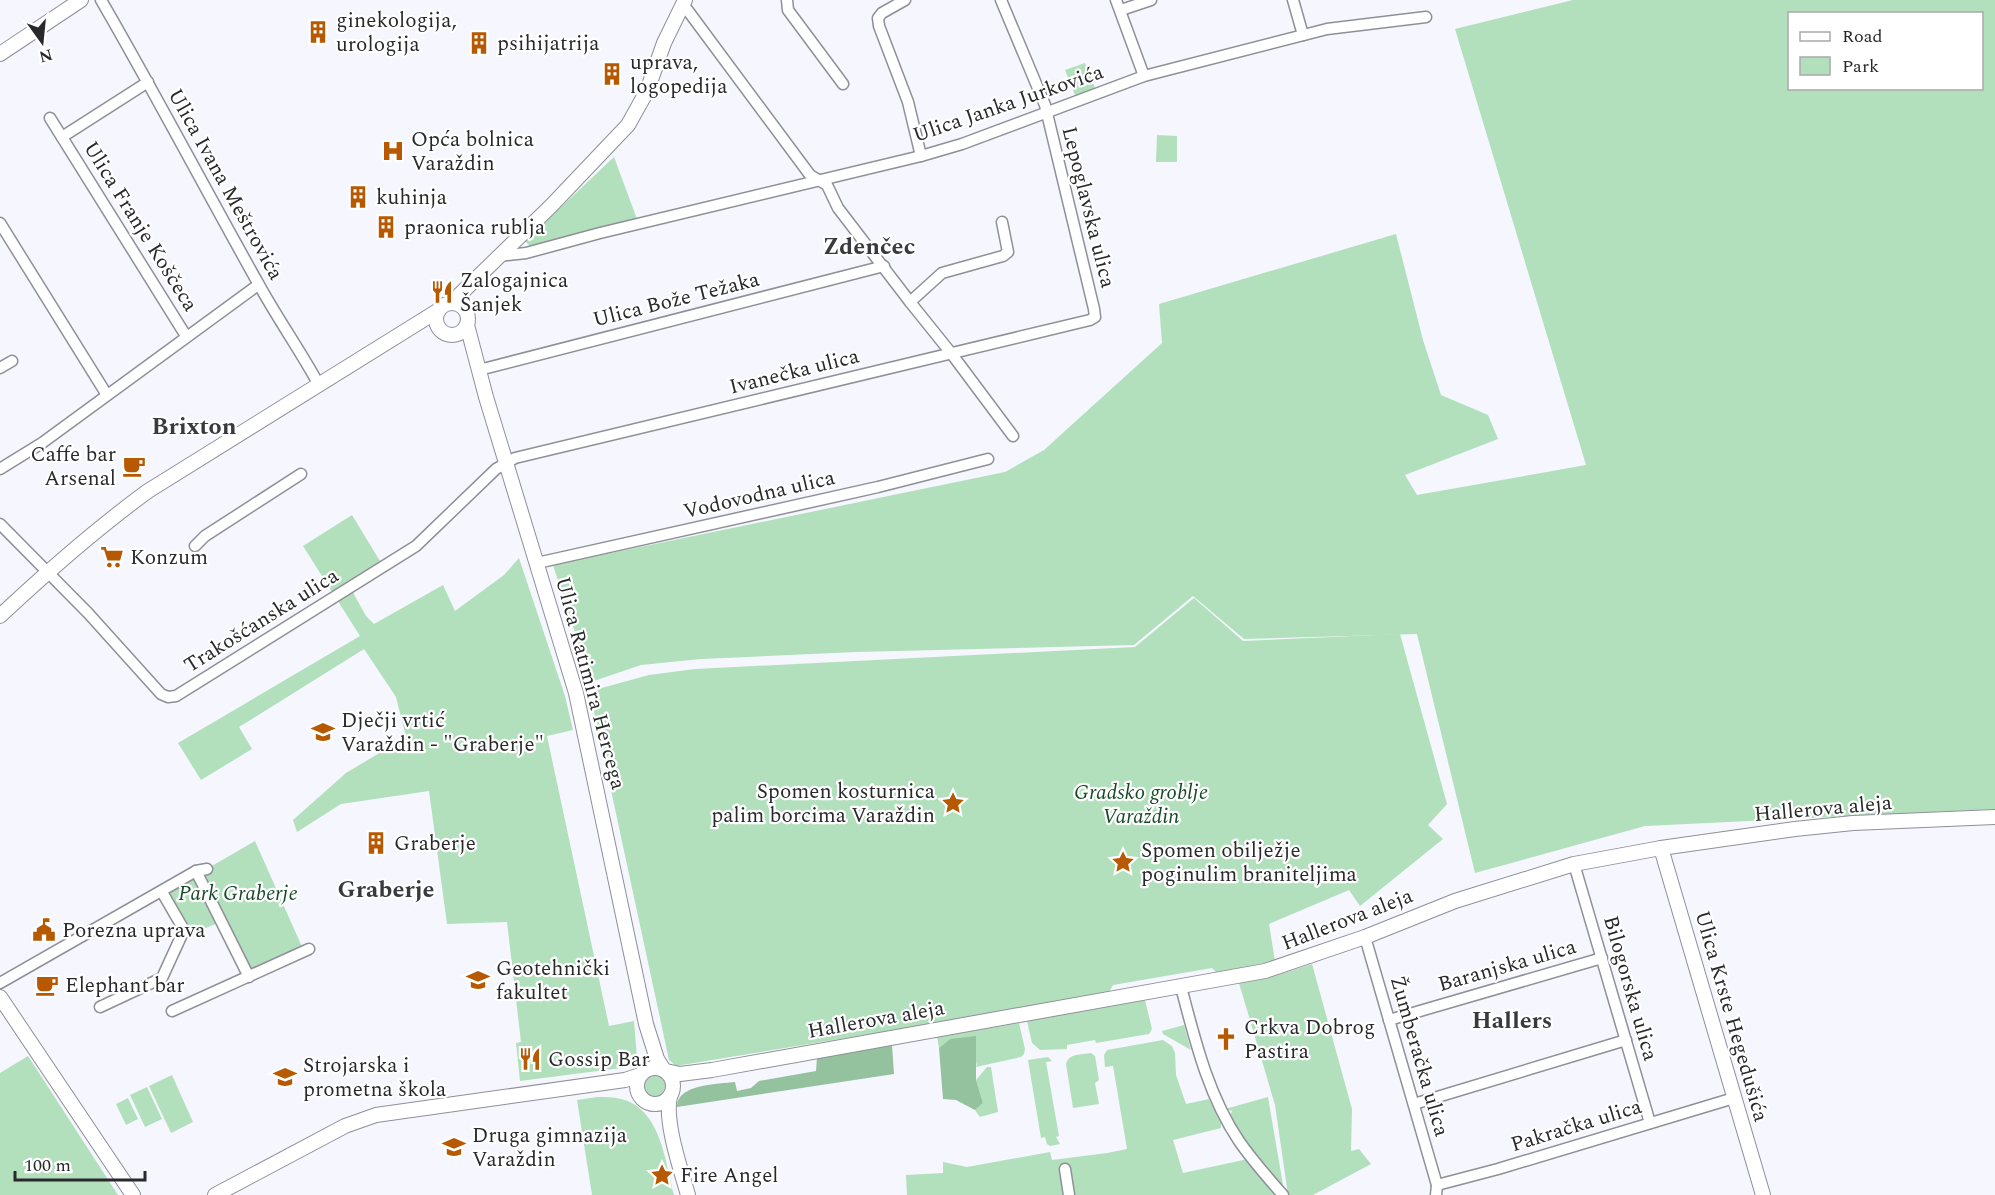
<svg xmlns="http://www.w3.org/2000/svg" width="1995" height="1195" viewBox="0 0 1995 1195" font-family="Spectral,serif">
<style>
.green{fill:#b2e0bc;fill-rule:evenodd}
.forest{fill:#94c29e}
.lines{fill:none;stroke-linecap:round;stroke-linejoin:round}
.street-casing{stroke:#8f9097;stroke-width:13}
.secondary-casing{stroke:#8f9097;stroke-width:16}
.street{stroke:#fff;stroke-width:10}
.secondary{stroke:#fff;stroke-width:14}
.labels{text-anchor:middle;stroke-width:4.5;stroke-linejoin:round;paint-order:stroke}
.poi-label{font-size:21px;fill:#29292c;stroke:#fff;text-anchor:start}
.street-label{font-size:21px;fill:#29292c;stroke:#fff}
.park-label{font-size:21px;font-style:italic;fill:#164a27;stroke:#fff}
.quarter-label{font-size:24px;font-weight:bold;fill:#393a40;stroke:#fff}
</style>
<rect width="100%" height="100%" fill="#f5f6fe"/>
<!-- green -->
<g class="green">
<path d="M1573 0H1995V809L1645 826 1475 873 1417 634 1244 639 1193 596 1134 645 856 652 701 659 641 665 591 682 553 565 1005 472 1044 450 1162 343 1159 304 1396 234 1423 340 1441 395 1488 415 1498 439 1405 475 1417 495 1586 465 1455 29ZM1790 14H1982V88H1790Z"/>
<polygon points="1085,63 1095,88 1075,95 1065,70"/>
<polygon points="1157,135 1177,136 1177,162 1156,162"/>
<polygon points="614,157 637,219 532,248 525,241"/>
<polygon points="352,515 383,566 350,587 366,616 374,624 443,585 455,611 504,575 519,558 565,696 573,730 547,736 609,1026 634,1021 637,1058 636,1063 629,1067 520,1081 516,1043 521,1042 507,922 447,924 429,791 341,804 297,832 293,820 346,773 406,737 396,697 364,649 239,727 252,749 201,780 178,743 360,636 303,546"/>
<polygon points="1194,598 1243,641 1400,634 1447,804 1428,825 1443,839 1360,906 1349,890 1269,924 1275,961 1217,973 1212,968 1113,985 1109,992 1016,1010 676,1066 669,1060 592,702 598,689 649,675 695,669 1135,647"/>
<polygon points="255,841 303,949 245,976 218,923 184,937 160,896"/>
<polygon points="1312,964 1352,1109 1351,1151 1359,1149 1371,1164 1313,1195 1288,1195 1275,1105 1239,983 1278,975"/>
<polygon points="1145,1000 1152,1029 1149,1034 1096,1043 1095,1040 1067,1045 1067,1049 1040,1050 1032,1043 1027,1021"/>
<polygon points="1019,1023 1025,1049 1024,1054 1021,1057 976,1067 977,1064 950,1039 939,1048 937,1037"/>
<polygon points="1184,1025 1191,1050 1163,1034 1162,1031"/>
<polygon points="1163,1040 1172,1046 1175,1053 1176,1075 1186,1104 1209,1099 1221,1123 1221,1128 1173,1140 1183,1173 1248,1159 1278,1195 907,1195 906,1175 943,1173 943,1162 967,1167 1050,1152 1052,1160 1107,1153 1127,1149 1113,1066 1105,1067 1104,1055 1107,1050"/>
<path d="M1091 1053 1095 1056 1099 1080 1095 1083 1099 1104 1073 1108 1066 1064C1069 1053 1081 1055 1091 1053Z"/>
<polygon points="28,1056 118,1195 0,1195 0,1073"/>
<polygon points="1048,1057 1052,1061 1046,1062 1059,1136 1056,1137 1060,1144 1050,1146 1047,1144 1045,1137 1041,1138 1028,1060"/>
<polygon points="987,1067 991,1067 998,1112 980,1117 975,1110 983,1103 976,1080"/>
<polygon points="172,1075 193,1122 171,1133 149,1086"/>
<circle cx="655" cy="1086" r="10"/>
<polygon points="147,1087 162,1119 145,1127 130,1095"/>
<path d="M597 1097C605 1097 613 1097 621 1099 661 1109 665 1161 674 1195H592L577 1100Z"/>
<polygon points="1268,1097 1284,1191 1242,1138 1229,1117 1232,1111 1225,1109"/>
<polygon points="128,1098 138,1119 126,1125 116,1104"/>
</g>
<!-- forest -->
<g class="forest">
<polygon points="976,1036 976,1080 983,1103 975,1110 956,1100 943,1099 939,1048 950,1039"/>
<path d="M892 1045 894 1074 677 1107C676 1084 719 1084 735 1082L737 1091 751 1088 759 1081 816 1071 817 1058Z"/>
</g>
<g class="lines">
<!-- street casing -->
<g class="street-casing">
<g id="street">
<path d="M101 0C155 93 205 189 258 283 277 318 300 350 319 385"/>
<polyline points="787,0 788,10 843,84"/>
<polyline points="905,0 882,13 878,18 879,26 908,102 921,156"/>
<polyline points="1116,0 1144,76"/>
<polyline points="1293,0 1303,35"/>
<polyline points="683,4 810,175 827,185 838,208 910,302 951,353 1013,436"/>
<polyline points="1121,10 1151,0"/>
<polyline points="50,118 186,336"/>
<polyline points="62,137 148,82"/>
<polyline points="0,223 107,395"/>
<polyline points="498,256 526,253 600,233 921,156 962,144 1144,76 1327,29 1426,17"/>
<polyline points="910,302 942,273 1003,256 1008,252 1002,222"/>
<polyline points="0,368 12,361"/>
<polyline points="479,370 884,266"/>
<polyline points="0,469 42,443 258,285"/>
<polyline points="0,524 88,613 161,694 168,697 176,696 416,546 496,469 515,458 1090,320 1095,317 1094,309 1045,105 1001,0"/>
<polyline points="195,546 205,536 301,474"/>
<polyline points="537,563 878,487 988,459"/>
<polyline points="1574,864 1650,1123"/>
<polyline points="196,871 249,977"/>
<polyline points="1365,937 1437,1185"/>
<polyline points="0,983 196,871 207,869"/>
<path d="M1181 987C1195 1040 1208 1095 1239 1141 1252 1160 1268 1178 1283 1195"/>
<polyline points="100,1007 162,978 184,930 162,892"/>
<polyline points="172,1011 309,949"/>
<polyline points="1389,1020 1602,958"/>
<polyline points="1414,1104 1626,1040"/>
<polyline points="1065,1169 1069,1195"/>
<polyline points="1436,1195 1437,1185 1498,1169 1734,1098"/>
</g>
</g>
<!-- secondary casing -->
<g class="secondary-casing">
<g id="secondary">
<polyline points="0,54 81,0"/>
<polyline points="451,303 551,206 628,125 647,91 664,43 685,0"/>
<circle cx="452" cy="319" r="16"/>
<polyline points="467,325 486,397 576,693 646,1024 657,1059 664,1070"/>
<path d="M0 616C47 572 96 529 148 491L439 310"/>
<polyline points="1661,848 1763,1195"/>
<polyline points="0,997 133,1195"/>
<circle cx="655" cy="1086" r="18"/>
<polyline points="666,1071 680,1074 712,1070 1265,971 1365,937 1455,901 1574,864 1661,848 1795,829 1853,823 1995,817"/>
<path d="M670 1096C664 1121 681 1170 688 1195"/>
<polyline points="215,1195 345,1126 376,1115 625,1080 640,1075"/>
</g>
</g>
<!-- street -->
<use href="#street" class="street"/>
<!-- secondary -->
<use href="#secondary" class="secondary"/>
</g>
<!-- icons -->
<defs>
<g id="building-bare" transform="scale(1.8)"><path d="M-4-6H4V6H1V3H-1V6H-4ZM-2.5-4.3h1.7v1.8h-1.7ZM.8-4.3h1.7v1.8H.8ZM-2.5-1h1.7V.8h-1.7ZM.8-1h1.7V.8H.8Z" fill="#b65901" stroke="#fff" stroke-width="2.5" paint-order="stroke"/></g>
<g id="hospital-bare" transform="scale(1.8)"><path d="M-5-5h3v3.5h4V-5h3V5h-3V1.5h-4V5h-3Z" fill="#b65901" stroke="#fff" stroke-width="2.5" paint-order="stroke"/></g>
<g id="restaurant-bare" transform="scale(1.8)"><path d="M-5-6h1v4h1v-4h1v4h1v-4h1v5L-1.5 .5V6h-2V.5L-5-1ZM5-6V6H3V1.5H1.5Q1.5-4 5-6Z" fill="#b65901" stroke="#fff" stroke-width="2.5" paint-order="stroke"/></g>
<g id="cafe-bare" transform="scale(1.8)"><path d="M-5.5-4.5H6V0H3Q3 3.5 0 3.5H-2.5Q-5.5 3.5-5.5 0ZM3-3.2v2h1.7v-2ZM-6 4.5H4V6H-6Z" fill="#b65901" stroke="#fff" stroke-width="2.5" paint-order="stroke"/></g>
<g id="supermarket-bare" transform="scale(1.8)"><path d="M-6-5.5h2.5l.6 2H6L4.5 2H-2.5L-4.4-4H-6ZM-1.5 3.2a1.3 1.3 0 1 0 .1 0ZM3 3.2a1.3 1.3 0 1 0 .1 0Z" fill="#b65901" stroke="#fff" stroke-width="2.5" paint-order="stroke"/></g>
<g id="school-bare" transform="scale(1.8)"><path d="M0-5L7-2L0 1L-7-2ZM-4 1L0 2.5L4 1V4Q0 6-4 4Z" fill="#b65901" stroke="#fff" stroke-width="2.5" paint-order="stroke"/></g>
<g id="sight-bare" transform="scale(1.8)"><path d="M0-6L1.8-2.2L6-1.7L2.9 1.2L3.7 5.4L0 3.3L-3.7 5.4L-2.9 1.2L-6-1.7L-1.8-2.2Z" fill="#b65901" stroke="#fff" stroke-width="2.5" paint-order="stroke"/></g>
<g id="civic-bare" transform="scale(1.8)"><path d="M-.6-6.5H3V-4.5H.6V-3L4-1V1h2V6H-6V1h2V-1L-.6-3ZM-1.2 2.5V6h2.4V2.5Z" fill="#b65901" stroke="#fff" stroke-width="2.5" paint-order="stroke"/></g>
<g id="university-bare" transform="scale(1.8)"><path d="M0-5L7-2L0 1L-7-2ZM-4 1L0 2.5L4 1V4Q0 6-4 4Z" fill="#b65901" stroke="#fff" stroke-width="2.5" paint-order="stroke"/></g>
<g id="church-bare" transform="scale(1.8)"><path d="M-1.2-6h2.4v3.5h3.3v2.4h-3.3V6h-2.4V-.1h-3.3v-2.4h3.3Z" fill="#b65901" stroke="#fff" stroke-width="2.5" paint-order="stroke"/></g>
</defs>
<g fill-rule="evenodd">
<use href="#building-bare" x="318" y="32"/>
<use href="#building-bare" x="479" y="43"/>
<use href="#building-bare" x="612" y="74"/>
<use href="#hospital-bare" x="393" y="151"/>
<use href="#building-bare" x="358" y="197"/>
<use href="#building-bare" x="386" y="227"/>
<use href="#restaurant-bare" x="442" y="292"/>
<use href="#cafe-bare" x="134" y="466"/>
<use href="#supermarket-bare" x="112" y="557"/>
<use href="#school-bare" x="323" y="732"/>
<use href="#sight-bare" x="953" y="803"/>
<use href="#building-bare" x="376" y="843"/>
<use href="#sight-bare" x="1123" y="862"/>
<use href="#civic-bare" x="44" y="930"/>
<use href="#university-bare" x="478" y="980"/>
<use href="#cafe-bare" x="47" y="985"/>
<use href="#church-bare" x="1226" y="1039"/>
<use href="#restaurant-bare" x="530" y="1059"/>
<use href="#school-bare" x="285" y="1077"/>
<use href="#school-bare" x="454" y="1147"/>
<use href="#sight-bare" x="662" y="1175"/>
</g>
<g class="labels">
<!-- poi labels -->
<g class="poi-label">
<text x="336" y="27">ginekologija,<tspan x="336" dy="24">urologija</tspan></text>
<text x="497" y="50">psihijatrija</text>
<text x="630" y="69">uprava,<tspan x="630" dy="24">logopedija</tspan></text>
<text x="411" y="146">Opća bolnica<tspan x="411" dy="24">Varaždin</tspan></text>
<text x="376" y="204">kuhinja</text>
<text x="404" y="234">praonica rublja</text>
<text x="460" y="287">Zalogajnica<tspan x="460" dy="24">Šanjek</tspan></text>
<text x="116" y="461" text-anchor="end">Caffe bar<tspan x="116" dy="24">Arsenal</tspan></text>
<text x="130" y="564">Konzum</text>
<text x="341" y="727">Dječji vrtić<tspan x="341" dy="24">Varaždin - "Graberje"</tspan></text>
<text x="935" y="798" text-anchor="end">Spomen kosturnica<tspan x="935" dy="24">palim borcima Varaždin</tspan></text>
<text x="394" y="850">Graberje</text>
<text x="1141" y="857">Spomen obilježje<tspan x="1141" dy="24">poginulim braniteljima</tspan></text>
<text x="62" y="937">Porezna uprava</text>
<text x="496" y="975">Geotehnički<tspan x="496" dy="24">fakultet</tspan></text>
<text x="65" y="992">Elephant bar</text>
<text x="1244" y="1034">Crkva Dobrog<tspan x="1244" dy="24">Pastira</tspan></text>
<text x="548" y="1066">Gossip Bar</text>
<text x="303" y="1072">Strojarska i<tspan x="303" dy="24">prometna škola</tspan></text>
<text x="472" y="1142">Druga gimnazija<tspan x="472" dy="24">Varaždin</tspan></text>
<text x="680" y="1182">Fire Angel</text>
</g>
<!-- street labels -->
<g class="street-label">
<text transform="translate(1008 103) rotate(-19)" y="7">Ulica Janka Jurkovića</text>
<text transform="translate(226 184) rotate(61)" y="7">Ulica Ivana Meštrovića</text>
<text transform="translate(1089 207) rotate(76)" y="7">Lepoglavska ulica</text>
<text transform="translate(141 226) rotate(58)" y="7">Ulica Franje Koščeca</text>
<text transform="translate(676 299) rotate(-14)" y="7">Ulica Bože Težaka</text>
<text transform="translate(794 371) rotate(-14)" y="7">Ivanečka ulica</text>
<text transform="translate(759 494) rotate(-13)" y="7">Vodovodna ulica</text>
<text transform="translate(261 620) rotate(-32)" y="7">Trakošćanska ulica</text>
<text transform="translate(591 683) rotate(75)" y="7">Ulica Ratimira Hercega</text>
<text transform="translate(1823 808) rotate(-5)" y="7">Hallerova aleja</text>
<text transform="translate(1347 919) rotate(-21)" y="7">Hallerova aleja</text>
<text transform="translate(1507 965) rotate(-16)" y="7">Baranjska ulica</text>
<text transform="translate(1631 988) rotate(74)" y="7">Bilogorska ulica</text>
<text transform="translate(1732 1016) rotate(74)" y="7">Ulica Krste Hegedušića</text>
<text transform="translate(876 1019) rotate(-10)" y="7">Hallerova aleja</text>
<text transform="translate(1420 1056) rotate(74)" y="7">Žumberačka ulica</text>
<text transform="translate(1576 1125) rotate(-17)" y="7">Pakračka ulica</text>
</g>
<!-- park labels -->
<g class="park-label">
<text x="1141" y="799">Gradsko groblje<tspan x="1141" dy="24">Varaždin</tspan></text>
<text x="238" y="900">Park Graberje</text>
</g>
<!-- quarter labels -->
<g class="quarter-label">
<text x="869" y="254">Zdenčec</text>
<text x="194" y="434">Brixton</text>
<text x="386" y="897">Graberje</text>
<text x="1512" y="1028">Hallers</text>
</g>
</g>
<!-- legend -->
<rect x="1788" y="12" width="195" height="78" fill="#ffffff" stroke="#a9a9ab" stroke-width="1.5"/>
<rect x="1800" y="32" width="30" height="9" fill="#ffffff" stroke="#a9a9ab" stroke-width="1.5"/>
<text x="1842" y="42" font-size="18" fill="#29292c">Road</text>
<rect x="1800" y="57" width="30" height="18" fill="#b2e0bc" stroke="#a9a9ab" stroke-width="1.5"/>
<text x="1842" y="72" font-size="18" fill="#29292c">Park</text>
<!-- north arrow -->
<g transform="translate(42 42) rotate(165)" stroke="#ffffff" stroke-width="4.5" paint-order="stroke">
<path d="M0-4.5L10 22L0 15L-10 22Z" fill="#29292c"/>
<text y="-9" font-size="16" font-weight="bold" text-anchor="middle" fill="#29292c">N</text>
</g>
<!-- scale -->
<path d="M15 1171v9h130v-9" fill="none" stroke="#29292c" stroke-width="3"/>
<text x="24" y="1171" font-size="18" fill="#29292c" stroke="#ffffff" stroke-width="4.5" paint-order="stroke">100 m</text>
</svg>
